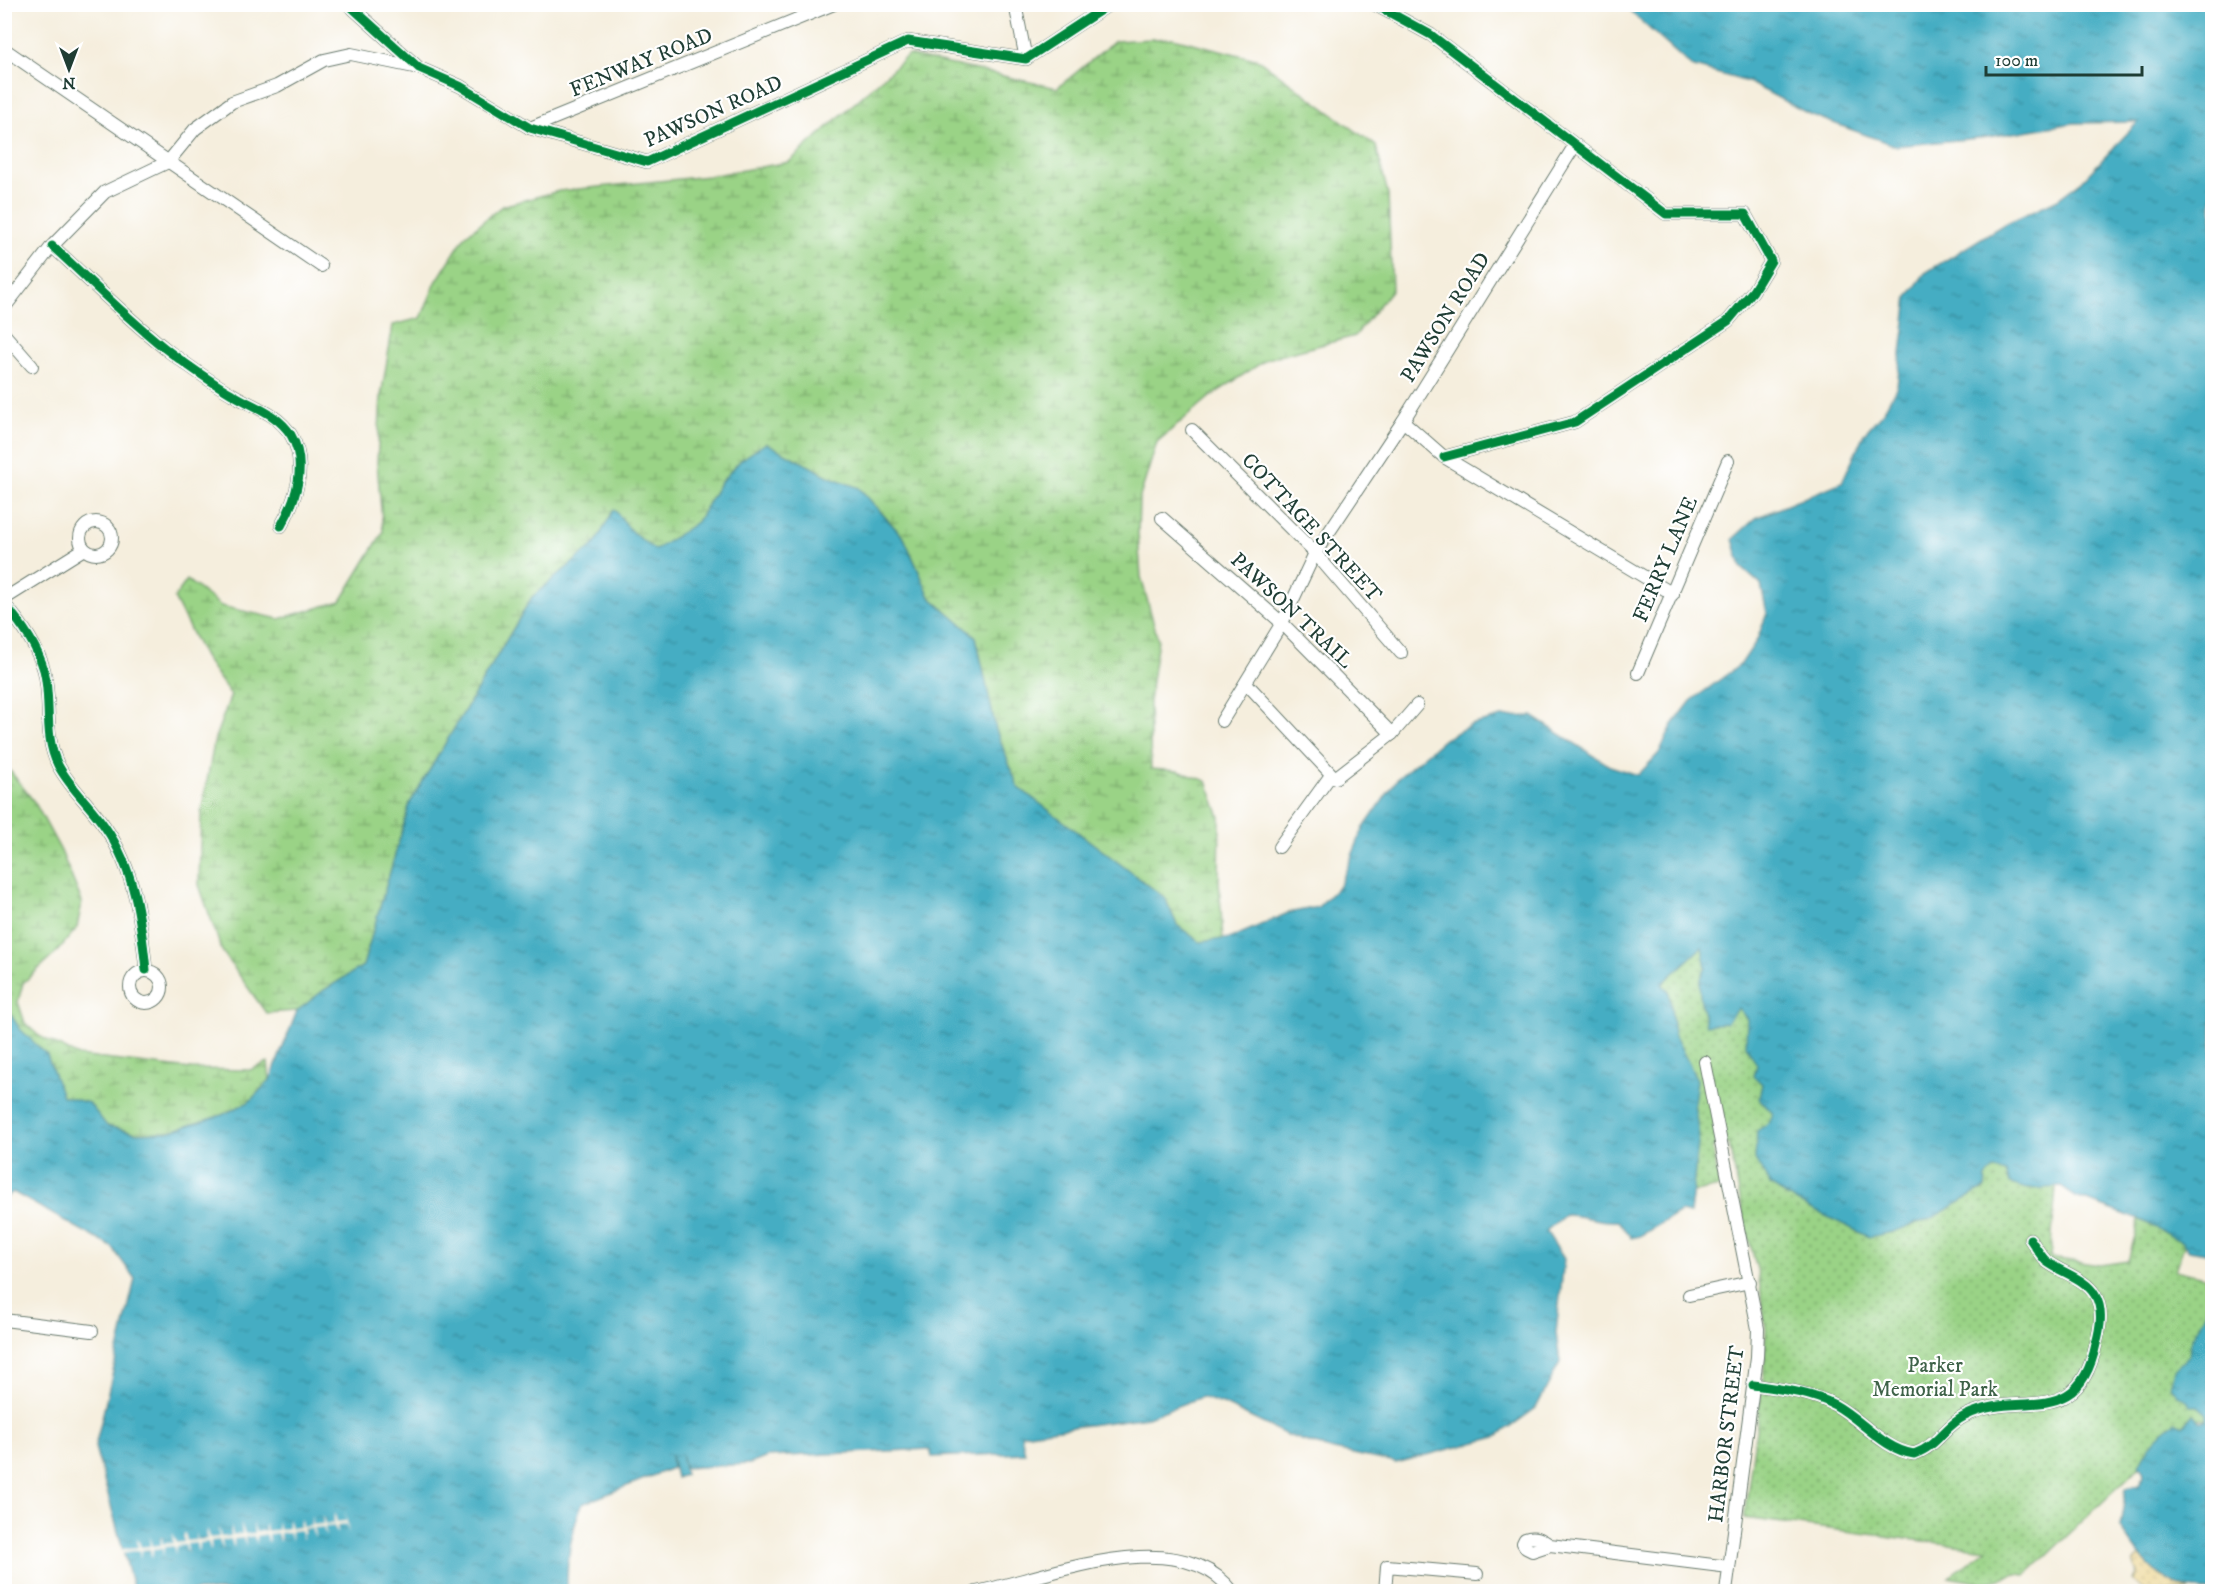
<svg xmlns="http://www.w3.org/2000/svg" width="2217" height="1596" viewBox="0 0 2217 1596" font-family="'IM FELL DW Pica',serif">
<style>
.wetland{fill:url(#wetland-marsh);stroke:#5c885d;stroke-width:1.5}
.sand{fill:url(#sand-dots);stroke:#868c69;stroke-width:1.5}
.park{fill:url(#park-dots);stroke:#5c885d;stroke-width:1.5}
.water{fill:url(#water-ripples);stroke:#32757c;stroke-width:1.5}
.pier{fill:#f5eedd}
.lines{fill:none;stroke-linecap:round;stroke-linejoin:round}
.minor-casing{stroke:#6a7b6f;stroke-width:14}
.minor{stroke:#fff;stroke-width:12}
.cycleway-casing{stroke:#fff;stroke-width:13}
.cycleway{stroke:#00873e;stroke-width:9}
.labels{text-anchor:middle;stroke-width:4.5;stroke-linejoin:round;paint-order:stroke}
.street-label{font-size:21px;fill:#1f3d34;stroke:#fff}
.park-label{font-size:21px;fill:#3e6248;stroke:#fff}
</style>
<defs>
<pattern id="wetland-marsh" width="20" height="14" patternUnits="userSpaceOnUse" patternTransform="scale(1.5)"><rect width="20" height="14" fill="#9ad386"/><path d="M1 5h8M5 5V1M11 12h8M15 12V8" fill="none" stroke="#7dac6e"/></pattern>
<pattern id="sand-dots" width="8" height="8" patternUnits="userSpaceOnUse" patternTransform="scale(1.5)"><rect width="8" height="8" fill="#eeda9e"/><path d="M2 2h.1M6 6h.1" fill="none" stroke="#ccbc89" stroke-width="1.8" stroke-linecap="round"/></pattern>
<pattern id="park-dots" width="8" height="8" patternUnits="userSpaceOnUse" patternTransform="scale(1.5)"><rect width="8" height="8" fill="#9ad386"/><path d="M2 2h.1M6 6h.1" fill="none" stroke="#7dac6e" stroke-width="1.8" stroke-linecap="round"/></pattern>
<pattern id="water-ripples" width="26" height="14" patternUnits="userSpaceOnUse" patternTransform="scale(1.5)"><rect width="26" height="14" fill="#44adc3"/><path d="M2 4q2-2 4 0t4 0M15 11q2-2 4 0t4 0" fill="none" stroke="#388e9f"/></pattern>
</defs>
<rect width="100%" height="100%" fill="#fff"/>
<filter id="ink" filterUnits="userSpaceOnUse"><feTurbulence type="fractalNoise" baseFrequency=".0167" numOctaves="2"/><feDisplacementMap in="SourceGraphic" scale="12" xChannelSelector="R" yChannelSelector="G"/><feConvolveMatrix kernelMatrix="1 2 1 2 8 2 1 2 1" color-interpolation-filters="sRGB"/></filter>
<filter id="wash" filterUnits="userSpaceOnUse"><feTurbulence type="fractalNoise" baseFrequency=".008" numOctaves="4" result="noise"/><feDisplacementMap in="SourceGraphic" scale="24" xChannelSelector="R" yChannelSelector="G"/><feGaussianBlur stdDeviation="1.35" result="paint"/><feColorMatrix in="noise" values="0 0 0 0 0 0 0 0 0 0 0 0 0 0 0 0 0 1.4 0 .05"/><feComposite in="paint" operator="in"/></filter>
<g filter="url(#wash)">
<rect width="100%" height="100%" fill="#f5eedd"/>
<!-- wetland -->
<g class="wetland">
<polygon points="1173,38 1259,60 1376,146 1388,194 1392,289 1355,336 1267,359 1211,396 1157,442 1139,500 1138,534 1141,577 1158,639 1149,702 1151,769 1178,771 1207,781 1220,817 1219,881 1223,939 1200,942 1177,925 1165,898 1018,787 996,730 976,637 930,597 904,538 859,488 830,477 766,443 741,460 720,483 697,522 655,550 632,532 614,510 595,544 532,597 410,803 363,966 324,990 297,1011 266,1013 222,951 199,885 201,813 215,738 231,695 204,657 174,598 187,580 221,606 279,619 341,601 383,532 377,463 381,396 393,325 421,318 436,282 465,236 502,206 559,191 709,176 789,162 908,55 1057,88 1115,41"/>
<polygon points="4,763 35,803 61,851 82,902 77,928 55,954 23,983 18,1002 25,1023 39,1036 78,1056 191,1069 250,1070 268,1062 270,1080 249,1102 222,1115 168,1132 137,1133 107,1126 5,1133"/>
</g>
<!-- sand -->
<polygon class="sand" points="2140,1556 2160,1576 2190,1591 2145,1591 2133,1581 2138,1573 2133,1562"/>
<!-- park -->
<polygon class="park" points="1702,946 1739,1003 1988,1168 2057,1176 2050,1258 2100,1265 2128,1261 2142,1210 2190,1230 2175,1270 2212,1279 2206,1419 2196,1418 2154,1453 2026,1575 2016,1574 1981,1583 1949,1577 1987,1549 1744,1518 1764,1372 1766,1330 1758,1273 1746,1228 1729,1143 1712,1147 1720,1187 1680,1195 1674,1034 1669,992 1662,984"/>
<!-- water -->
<g class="water">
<path d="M1623 5H2212V1254L2189 1250 2182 1242 2143 1221 2076 1197 2061 1187 2028 1189 2010 1184 2006 1173 1994 1170 1986 1177 1985 1188 1932 1218 1893 1232 1869 1237 1797 1202 1770 1185 1755 1159 1757 1131 1770 1122 1773 1114 1759 1098 1762 1084 1754 1076 1757 1065 1746 1045 1747 1019 1738 1008 1726 1023 1706 1025C1702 1005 1694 985 1706 968L1702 947 1662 984 1669 992 1674 1034 1697 1080 1694 1103 1699 1136 1690 1214 1680 1212 1640 1236 1631 1238 1618 1221C1599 1223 1584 1215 1565 1215L1546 1231 1564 1259 1556 1333 1560 1362 1536 1408 1496 1437 1396 1463 1329 1449 1287 1435 1223 1404 1201 1397 1148 1417 1021 1434 1025 1453 932 1457 930 1449 767 1457 750 1464 685 1468 681 1454 685 1475 676 1478 671 1455 672 1468 582 1504C571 1532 566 1562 567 1591H134L95 1447 135 1279 112 1247 13 1192 5 1198 4 1004 20 1029 47 1055 62 1096 89 1103 107 1126 137 1133 168 1132 222 1115 249 1102 270 1080 297 1011 324 990 363 966 410 803 532 597 595 544 614 509 632 532 655 550 697 522 720 483 741 460 766 443 830 477 859 488 904 538 930 597 976 637 996 730 1018 787 1165 898 1177 925 1200 942 1231 938 1288 913 1318 907 1340 885 1363 829 1398 778 1444 739 1471 725 1502 717 1532 716 1610 766 1638 775 1659 753 1672 726 1691 701 1741 664 1757 640 1767 613 1761 585 1741 567 1733 539 1756 518 1842 482 1864 434 1883 412 1897 386 1908 297 1925 273 2001 226 2058 199 2082 181 2138 122 2074 123 1988 137 1896 146 1809 114 1748 82 1691 66Z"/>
<path d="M2212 1283V1591C2165 1592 2145 1564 2120 1528L2126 1488 2139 1485 2144 1473 2139 1465C2148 1446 2158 1434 2175 1422L2183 1426 2193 1414 2200 1421 2206 1420V1413L2198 1406H2190L2187 1400 2177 1395 2170 1386 2174 1370 2189 1355C2191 1334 2194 1337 2202 1320 2208 1310 2209 1295 2212 1283Z"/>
</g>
<!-- pier -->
<polygon class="pier" points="345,1511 349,1534 346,1524 337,1525 338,1535 334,1526 325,1527 326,1537 323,1527 314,1528 315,1538 311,1528 303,1529 303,1540 300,1530 291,1531 292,1541 289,1532 280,1533 280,1542 277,1533 268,1534 269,1544 265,1534 256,1536 257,1545 254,1536 245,1537 246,1547 243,1538 234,1539 234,1548 231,1539 222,1540 223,1550 219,1540 211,1541 211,1551 208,1542 199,1543 198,1553 196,1543 187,1544 188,1554 185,1545 176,1546 175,1556 174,1546 164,1547 163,1557 162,1548 153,1549 152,1559 150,1549 141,1550 140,1560 139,1550 120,1553 119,1550 138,1547 137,1538 141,1547 150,1546 149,1536 152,1546 161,1545 161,1535 163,1544 173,1543 172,1533 176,1543 184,1542 184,1532 187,1541 196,1540 195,1530 198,1540 207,1539 207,1529 210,1538 219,1537 218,1527 221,1537 231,1536 231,1526 233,1535 242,1534 241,1524 245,1534 254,1533 253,1523 256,1532 265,1531 265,1522 267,1531 277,1530 278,1520 279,1530 288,1528 288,1519 291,1528 299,1527 301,1517 302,1527 311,1526 311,1516 313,1525 323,1524 322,1514 325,1524 334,1523 334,1513 337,1522 346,1521"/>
</g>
<g filter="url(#ink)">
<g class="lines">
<!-- minor casing -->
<g class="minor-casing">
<g id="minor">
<polyline points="348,4 419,68 460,86 530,128 647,162 908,41 1026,59 1110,4"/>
<polyline points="1015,4 1026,59"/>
<polyline points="1374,4 1431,35 1666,214 1745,214 1771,261 1753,291 1728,321 1575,422 1444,457"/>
<polyline points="4,49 321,266"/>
<polyline points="530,128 834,4"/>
<path d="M52 246C91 281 129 321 171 353 190 367 211 382 232 394 253 407 277 413 291 435 308 464 296 500 281 526"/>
<polyline points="4,308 52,246 105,192 168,162 195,129 232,102 277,86 324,60 351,54 419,68"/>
<polyline points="4,334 32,366"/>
<polyline points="1403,421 1444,457 1673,594"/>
<polyline points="1192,430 1315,553 1401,653"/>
<polyline points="1162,518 1282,623 1392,734"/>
<circle cx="96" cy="538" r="16"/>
<polyline points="4,599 84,549"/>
<path d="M4 604C21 623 37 646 44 670 52 701 43 735 58 765 70 788 91 806 105 827 135 870 141 920 146 970"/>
<polyline points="1638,673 1728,461"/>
<polyline points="1247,684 1335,778 1392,734 1417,705"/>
<polyline points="1222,721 1282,623 1315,553 1403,421 1575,145"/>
<polyline points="1279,847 1331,775"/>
<circle cx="146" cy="987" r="16"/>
<polyline points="1705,1062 1758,1329 1757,1357 1726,1592"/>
<polyline points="1689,1295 1750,1282"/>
<polyline points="4,1320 92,1331"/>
<path d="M1753 1385C1780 1389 1810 1392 1835 1405 1861 1419 1884 1450 1914 1454 1938 1446 1944 1426 1965 1416 2018 1388 2078 1432 2096 1344 2100 1329 2104 1310 2095 1295 2085 1278 2061 1273 2046 1261 2040 1255 2035 1246 2030 1239"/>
<path d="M1550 1545 1532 1551 1526 1548 1523 1543 1525 1539C1535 1535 1541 1539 1550 1545L1729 1567"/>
<path d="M976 1592C1046 1578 1179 1520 1233 1592"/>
<polyline points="1385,1592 1387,1566 1477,1574"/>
</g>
</g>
<!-- minor -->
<use href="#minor" class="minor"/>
<!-- cycleway casing -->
<g class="cycleway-casing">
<g id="cycleway">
<polyline points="348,4 419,68 460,86 530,128 647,162 908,41 1026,59 1110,4"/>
<polyline points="1374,4 1431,35 1666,214 1745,214 1771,261 1753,291 1728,321 1575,422 1444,457"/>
<path d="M52 246C91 281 129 321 171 353 190 367 211 382 232 394 253 407 277 413 291 435 308 464 296 500 281 526"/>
<path d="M4 604C21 623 37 646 44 670 52 701 43 735 58 765 70 788 91 806 105 827 135 870 141 920 146 970"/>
<path d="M1753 1385C1780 1389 1810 1392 1835 1405 1861 1419 1884 1450 1914 1454 1938 1446 1944 1426 1965 1416 2018 1388 2078 1432 2096 1344 2100 1329 2104 1310 2095 1295 2085 1278 2061 1273 2046 1261 2040 1255 2035 1246 2030 1239"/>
</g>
</g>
<!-- cycleway -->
<use href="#cycleway" class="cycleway"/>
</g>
</g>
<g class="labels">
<!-- street labels -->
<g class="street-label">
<text transform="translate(641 62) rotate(-22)" y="7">FENWAY ROAD</text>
<text transform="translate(713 111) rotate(-24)" y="7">PAWSON ROAD</text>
<text transform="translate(1445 317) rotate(-58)" y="7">PAWSON ROAD</text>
<text transform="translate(1312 527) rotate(47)" y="7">COTTAGE STREET</text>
<text transform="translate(1665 559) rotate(-67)" y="7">FERRY LANE</text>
<text transform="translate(1292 610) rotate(43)" y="7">PAWSON TRAIL</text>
<text transform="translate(1726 1434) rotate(-83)" y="7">HARBOR STREET</text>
</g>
<!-- park labels -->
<g class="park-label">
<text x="1935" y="1372">Parker<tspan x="1935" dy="24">Memorial Park</tspan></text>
</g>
</g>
<!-- margin -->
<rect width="2217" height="1596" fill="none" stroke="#fff" stroke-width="24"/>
<!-- north arrow -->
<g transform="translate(69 69) rotate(180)" stroke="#ffffff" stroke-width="4.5" paint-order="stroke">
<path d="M0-4.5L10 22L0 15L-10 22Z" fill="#1f3d34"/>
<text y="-9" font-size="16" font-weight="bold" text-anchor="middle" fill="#1f3d34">N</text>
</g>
<!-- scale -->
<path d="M1986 66v9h156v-9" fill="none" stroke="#1f3d34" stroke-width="3"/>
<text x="1995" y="66" font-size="18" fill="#1f3d34" stroke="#ffffff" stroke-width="4.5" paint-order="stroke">100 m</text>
</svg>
